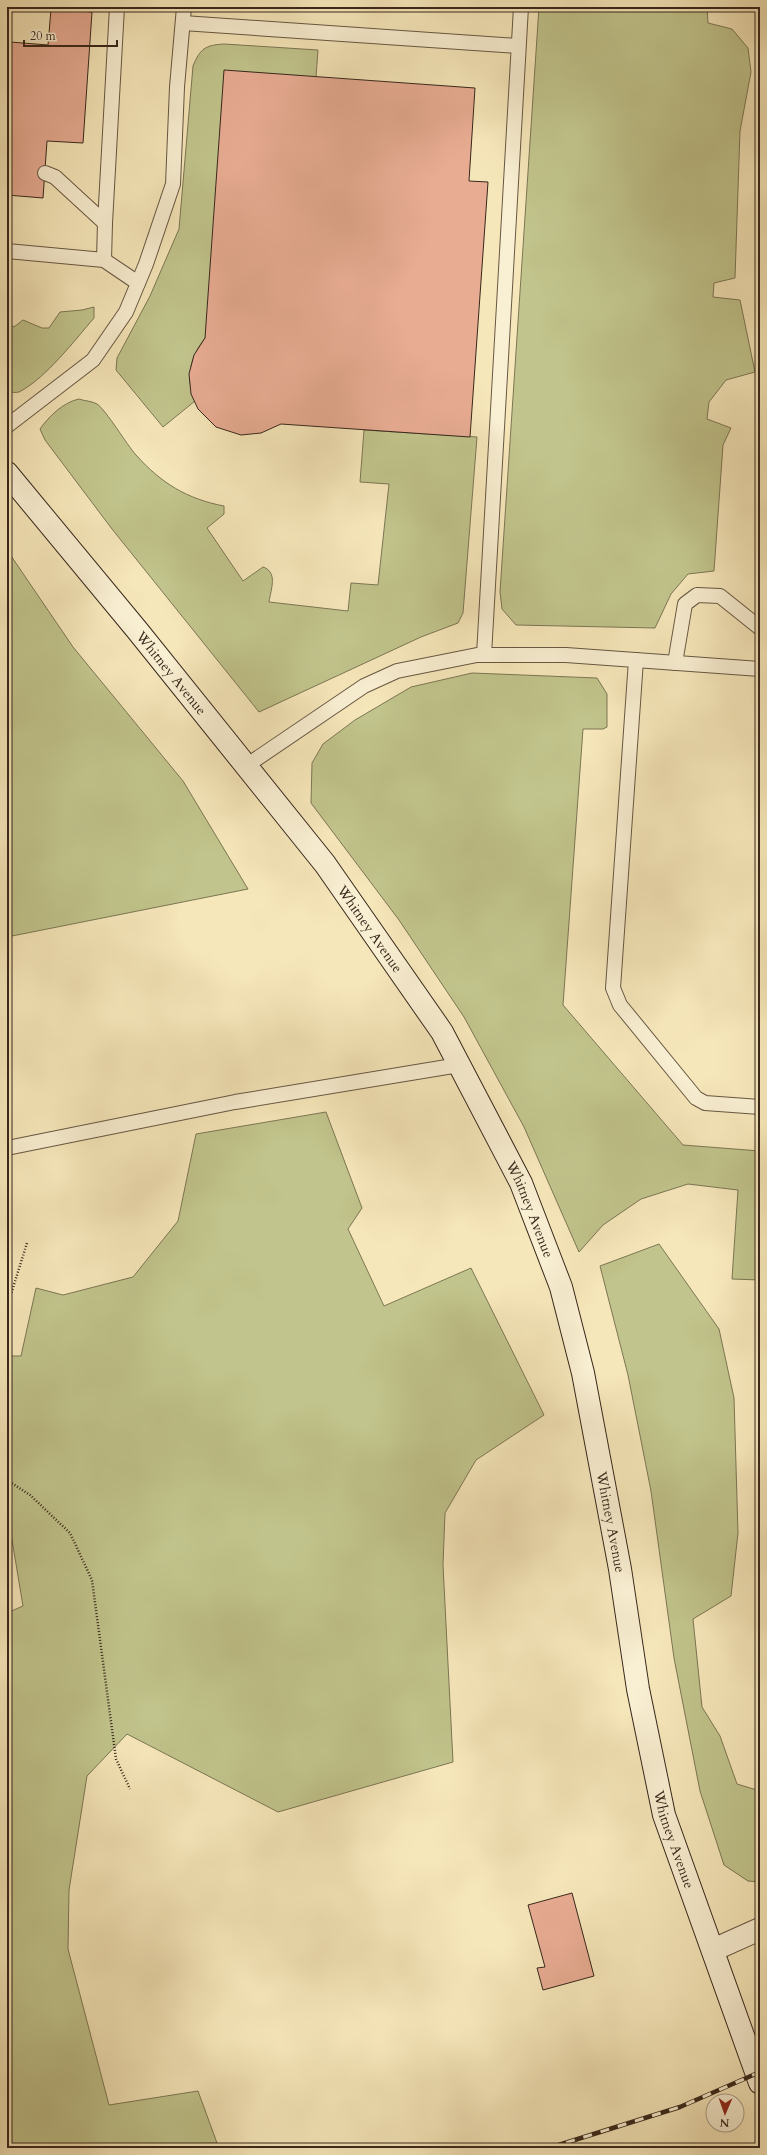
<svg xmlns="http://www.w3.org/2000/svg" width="767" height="2155" viewBox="0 0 767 2155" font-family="Cardo,serif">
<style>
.green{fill:#c1c48c;stroke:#7c7654}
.building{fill:#e8ac93;stroke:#37271b}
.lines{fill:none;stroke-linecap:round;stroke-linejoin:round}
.service-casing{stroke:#675743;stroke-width:16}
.tertiary-casing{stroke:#675743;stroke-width:24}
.secondary-casing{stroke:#37271b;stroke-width:24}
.path{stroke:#37271b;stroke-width:2.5;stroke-dasharray:1 2;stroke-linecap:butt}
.service{stroke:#f9efd2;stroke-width:14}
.tertiary{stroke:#f9efd2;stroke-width:22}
.secondary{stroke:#f9efd2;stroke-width:22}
.rail-casing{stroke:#37271b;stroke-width:4.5}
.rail{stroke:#f9efd2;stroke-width:3;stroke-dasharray:9;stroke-linecap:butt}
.labels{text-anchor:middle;stroke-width:4;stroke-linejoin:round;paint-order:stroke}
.street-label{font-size:14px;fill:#37271b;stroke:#f9efd2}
</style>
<rect width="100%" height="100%" fill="#f6e7ba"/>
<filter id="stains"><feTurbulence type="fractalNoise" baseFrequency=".005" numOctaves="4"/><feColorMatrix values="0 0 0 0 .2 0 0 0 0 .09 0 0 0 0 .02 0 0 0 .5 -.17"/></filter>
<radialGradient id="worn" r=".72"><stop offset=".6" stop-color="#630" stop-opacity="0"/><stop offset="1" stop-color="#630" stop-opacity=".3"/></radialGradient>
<!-- green -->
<g class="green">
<polygon points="539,7 707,7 708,23 732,29 748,48 751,72 740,131 735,278 714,283 713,297 740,300 755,372 726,380 709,402 707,419 731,428 723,445 714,571 688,574 671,594 655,628 516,625 502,609 500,592"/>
<path d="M224 44 318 50 316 77 205 338C190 357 185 378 195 401L163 427 116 370 117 358 150 296 179 229 193 66C200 49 205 45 224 44Z"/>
<path d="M94 307V318C75 340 45 379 19 392 16 393 11 392 7 392V322L14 327 23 320 42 328H49L60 312 82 310Z"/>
<path d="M79 399C84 401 92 401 97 404 106 410 127 445 136 455 161 483 187 499 224 506V514L207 528 243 581 263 567C278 572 271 589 269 602L348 611 351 583 378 585 389 484 360 482 364 430 477 437 463 613 458 623 421 637 259 712 112 529 45 440 40 429C49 416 64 402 79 399Z"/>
<polygon points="7,550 73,647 183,781 248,889 7,937"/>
<polygon points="472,673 597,678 607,694 607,727 603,729 583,729 563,1005 683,1145 760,1151 760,1280 732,1279 738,1190 688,1184 641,1199 603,1225 579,1252 524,1127 464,1017 399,920 311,803 312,763 323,744 355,720 411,687"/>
<polygon points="326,1112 362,1208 348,1229 384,1306 471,1268 544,1415 476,1460 445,1513 443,1565 453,1762 278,1812 127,1734 87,1776 69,1890 68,1949 109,2105 198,2091 217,2143 7,2148 7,1613 23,1606 10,1528 7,1527 7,1356 21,1356 36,1288 63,1295 133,1277 178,1221 196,1134"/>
<polygon points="659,1244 719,1329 734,1398 738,1533 731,1596 693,1619 702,1707 720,1736 737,1784 760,1791 760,1882 748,1881 724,1865 700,1791 674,1658 651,1491 628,1375 600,1266"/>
</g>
<!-- building -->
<g class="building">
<polygon points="7,7 12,7 10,42 48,45 51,9 92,12 83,143 47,141 43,198 7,195"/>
<polygon points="224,70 475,88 469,181 488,182 470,437 281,424 261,433 241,435 216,427 198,409 191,394 189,374 194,355 205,338"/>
<polygon points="572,1893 594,1976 543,1990 537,1968 545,1967 528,1905"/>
</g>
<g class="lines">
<!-- service casing -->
<g class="service-casing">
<g id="service">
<polyline points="183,23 518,46"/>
<polyline points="45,173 55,177 105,223"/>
<polyline points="7,251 104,260 138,283"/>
<polyline points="104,260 105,223 117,7"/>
<polyline points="7,426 93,360 126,312 146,264 173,184 177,87 184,7"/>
<polyline points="484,655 521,7"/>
<polyline points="636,660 613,988 620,1005 696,1098 705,1103 760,1107"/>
<polyline points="675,663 685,604 697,595 720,596 760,628"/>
<polyline points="246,766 364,686 397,671 477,655 566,655 760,669"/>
<polyline points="7,1148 235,1102 459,1065"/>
</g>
</g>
<!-- tertiary casing -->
<g class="tertiary-casing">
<polyline id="tertiary" points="713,1950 760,1929"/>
</g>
<!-- secondary casing -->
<g class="secondary-casing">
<g id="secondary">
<path id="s1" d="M7 473 137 630 325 864 442 1032 521 1183 561 1287 583 1373 620 1569 638 1689 664 1815 760 2083"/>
</g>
</g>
<!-- path -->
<g class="path">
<polyline points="7,1307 27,1243"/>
<polyline points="7,1480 30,1495 70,1533 92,1580 116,1759 130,1789"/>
</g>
<!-- service -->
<use href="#service" class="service"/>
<!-- tertiary -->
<use href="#tertiary" class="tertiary"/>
<!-- secondary -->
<use href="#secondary" class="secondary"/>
<!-- rail casing -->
<g class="rail-casing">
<polyline id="rail" points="549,2148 680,2107 760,2072"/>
</g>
<!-- rail -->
<use href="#rail" class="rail"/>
</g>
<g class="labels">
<!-- street labels -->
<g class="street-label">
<text dy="5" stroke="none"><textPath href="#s1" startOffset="259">Whitney Avenue</textPath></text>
<text dy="5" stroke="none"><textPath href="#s1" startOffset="583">Whitney Avenue</textPath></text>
<text dy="5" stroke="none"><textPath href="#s1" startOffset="907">Whitney Avenue</textPath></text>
<text dy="5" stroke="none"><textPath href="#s1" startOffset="1231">Whitney Avenue</textPath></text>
<text dy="5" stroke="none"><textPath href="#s1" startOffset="1555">Whitney Avenue</textPath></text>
</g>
</g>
<!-- margin -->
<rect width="767" height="2155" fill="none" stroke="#f6e7ba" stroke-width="24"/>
<rect x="8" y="8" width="751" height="2139" fill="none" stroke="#37271b" stroke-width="2"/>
<rect x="12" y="12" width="743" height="2131" fill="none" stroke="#37271b"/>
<!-- north arrow -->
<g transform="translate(725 2113) rotate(182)"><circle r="19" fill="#f9efd2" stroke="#ab9f89"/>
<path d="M0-3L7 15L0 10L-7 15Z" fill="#8f2418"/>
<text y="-6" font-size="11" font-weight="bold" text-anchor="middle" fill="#37271b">N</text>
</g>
<!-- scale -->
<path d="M24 40v6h93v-6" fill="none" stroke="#37271b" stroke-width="2"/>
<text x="30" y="40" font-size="12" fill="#37271b" stroke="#f9efd2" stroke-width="3" paint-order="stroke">20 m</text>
<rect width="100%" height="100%" filter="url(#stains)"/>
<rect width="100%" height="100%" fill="url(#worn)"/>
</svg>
